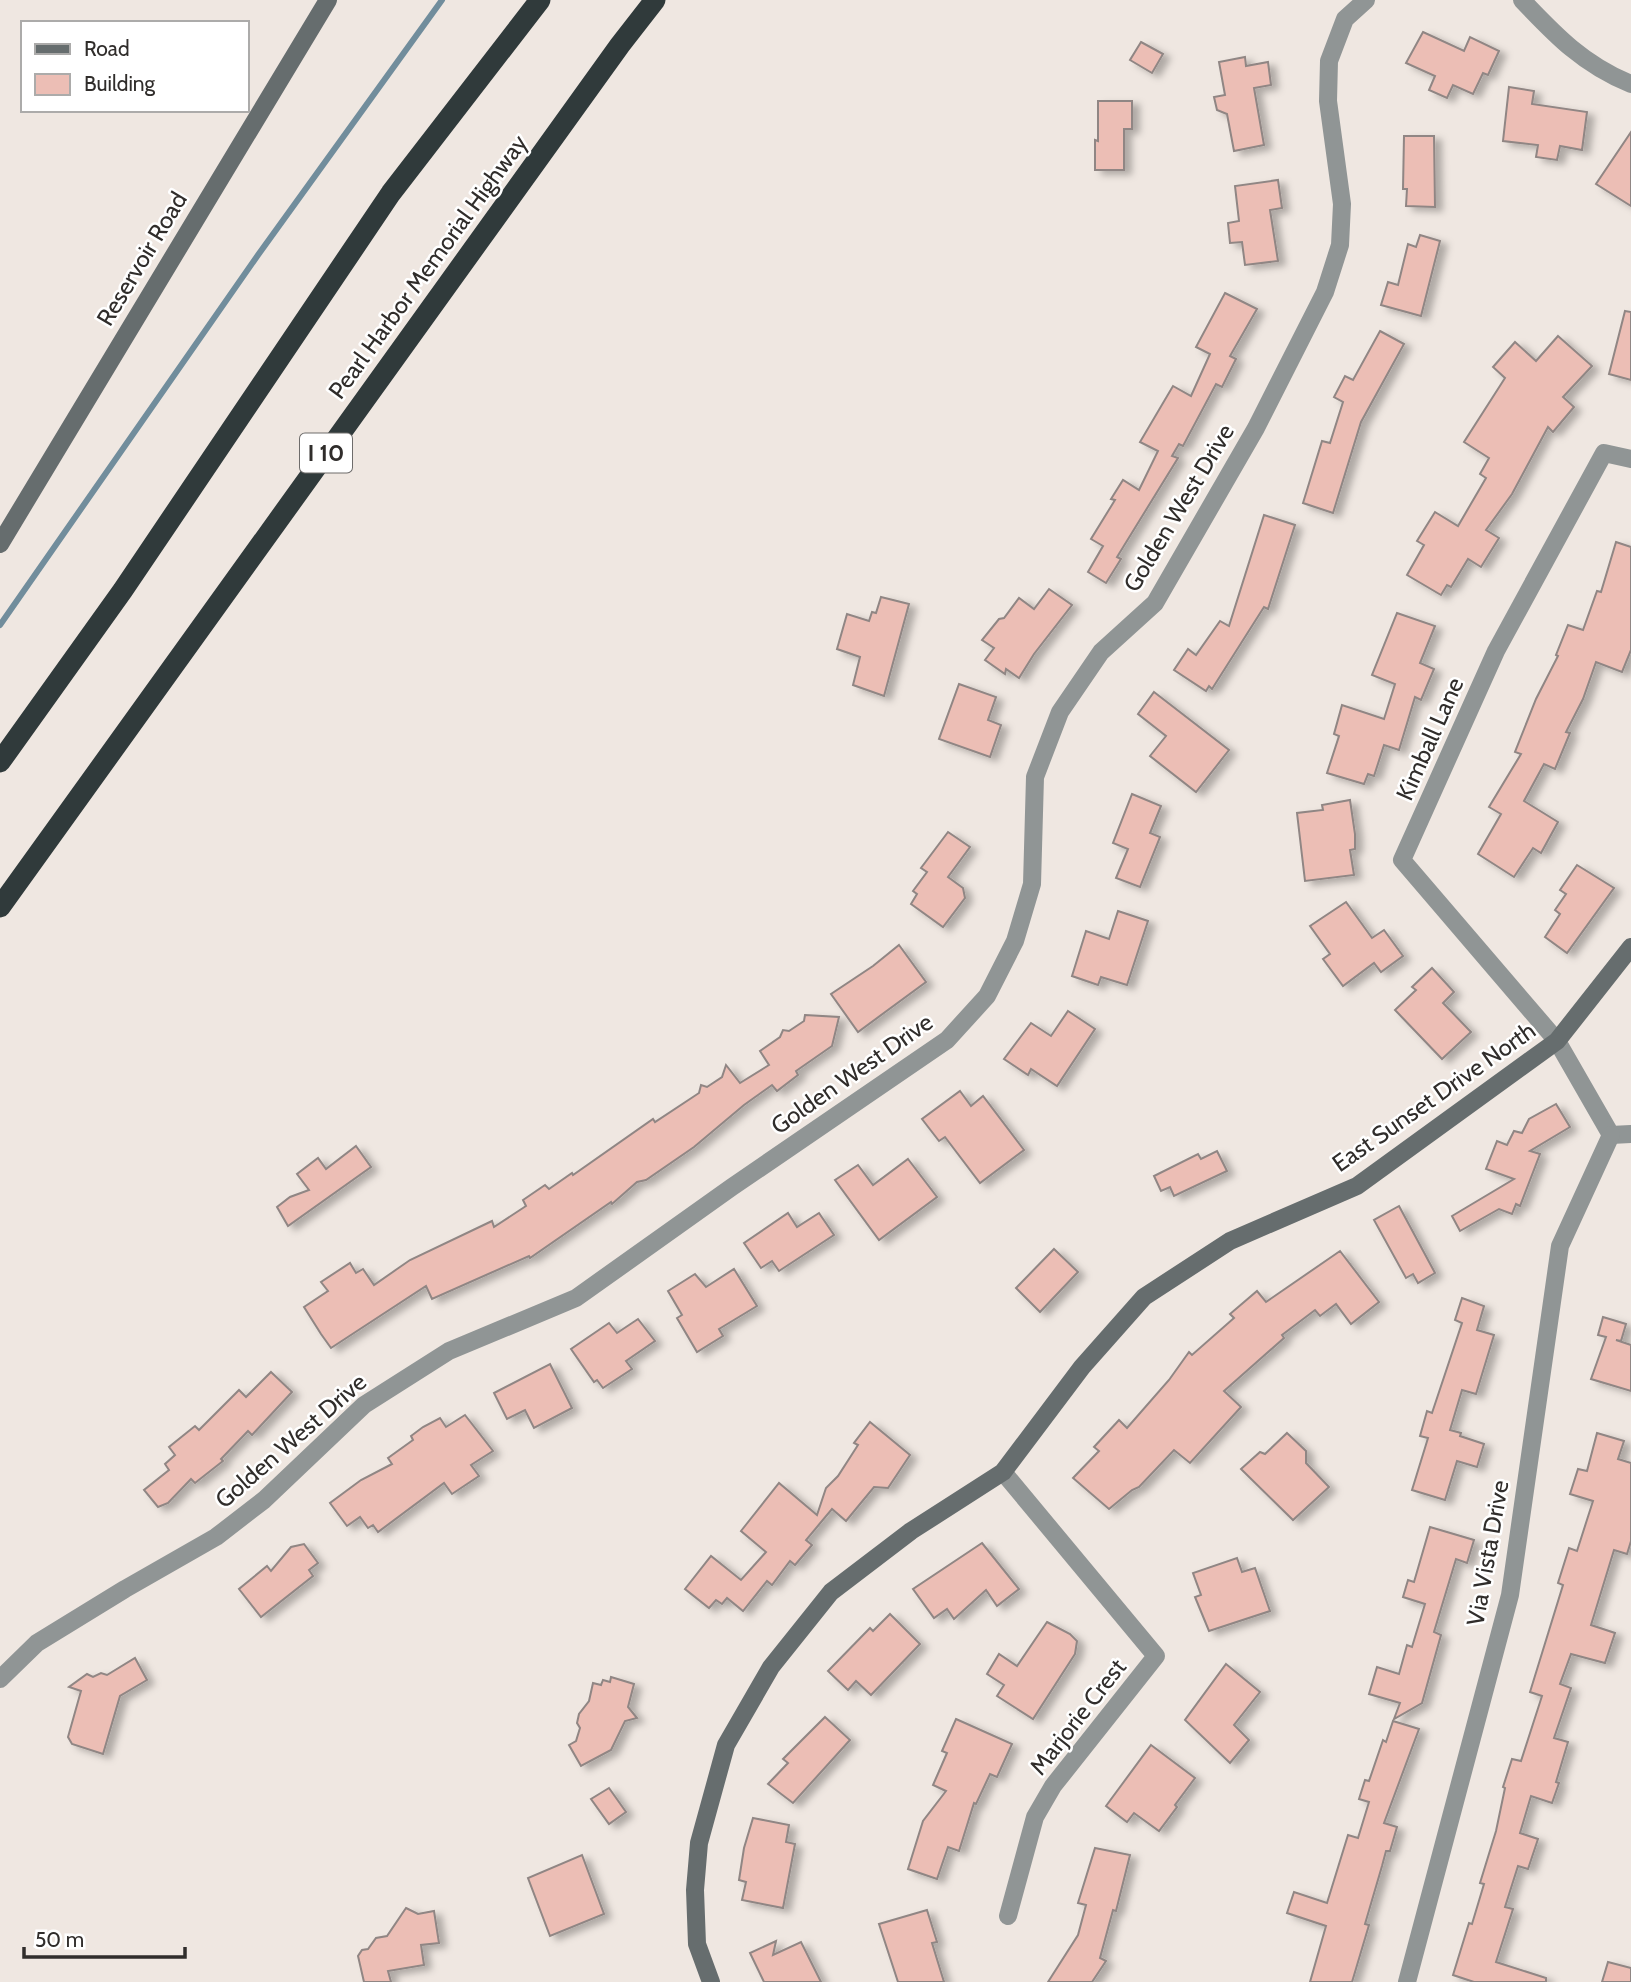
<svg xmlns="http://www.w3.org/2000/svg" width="1631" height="1982" viewBox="0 0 1631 1982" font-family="Cabin,sans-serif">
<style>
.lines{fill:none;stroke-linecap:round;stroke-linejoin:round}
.stream{stroke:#718d9c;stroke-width:6}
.building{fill:#ecbeb5;stroke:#908684;stroke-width:2;filter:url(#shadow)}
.street{stroke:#909595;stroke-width:18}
.secondary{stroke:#666d6e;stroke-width:18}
.highway{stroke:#303a3b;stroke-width:21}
.labels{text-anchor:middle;stroke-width:5;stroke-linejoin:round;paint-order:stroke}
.shield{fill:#fff;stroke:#6e6c6b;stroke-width:2}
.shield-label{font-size:23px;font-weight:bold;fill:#302d2b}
.street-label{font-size:24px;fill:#302d2b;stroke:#fff}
</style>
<defs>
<filter id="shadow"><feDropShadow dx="7" dy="4" stdDeviation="3.5" flood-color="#0004"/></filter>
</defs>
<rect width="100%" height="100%" fill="#efe7e1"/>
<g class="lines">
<!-- stream -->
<polyline class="stream" points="0,625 258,255 442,0"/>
</g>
<!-- building -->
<g class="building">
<polygon points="1423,32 1464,51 1470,37 1499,51 1488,75 1483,73 1473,94 1453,85 1447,98 1429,90 1435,76 1406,63"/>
<polygon points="1141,42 1163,54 1152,73 1130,60"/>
<polygon points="1245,57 1246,66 1268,62 1271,85 1254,88 1264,145 1234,151 1227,114 1217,110 1214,97 1225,95 1219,62"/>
<polygon points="1509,87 1534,91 1532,104 1587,112 1582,150 1560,146 1557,160 1536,157 1538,145 1503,141"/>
<polygon points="1098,101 1132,101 1132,129 1124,129 1124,170 1095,170 1095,140 1098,141"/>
<polygon points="1631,132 1631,206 1596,184"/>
<polygon points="1404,136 1434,136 1435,207 1406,206 1407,189 1403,189"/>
<polygon points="1278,180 1282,208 1270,210 1278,261 1245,265 1242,242 1230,243 1228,223 1239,221 1235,186"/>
<polygon points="1420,235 1440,241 1421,316 1381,305 1388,282 1398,285 1408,244 1416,247"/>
<polygon points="1225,293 1257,309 1230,356 1236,359 1222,387 1216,384 1183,446 1179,444 1172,456 1178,458 1117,557 1121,559 1106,583 1088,572 1103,546 1091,539 1115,500 1111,499 1123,480 1139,490 1158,451 1140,442 1173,386 1191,396 1210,354 1196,347"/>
<polygon points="1625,311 1631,312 1631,380 1609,374"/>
<polygon points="1380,331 1404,344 1361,422 1333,513 1303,503 1322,441 1330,443 1343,402 1334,397 1345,376 1353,380"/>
<polygon points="1558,336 1592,366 1563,397 1574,407 1553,432 1548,427 1512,494 1486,530 1499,538 1481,567 1468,559 1451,587 1447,585 1441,595 1407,575 1424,545 1417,541 1435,512 1458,526 1486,478 1480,474 1489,458 1464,442 1505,378 1493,367 1515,342 1536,361"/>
<polygon points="1264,515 1295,525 1268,609 1264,607 1212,689 1209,686 1206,691 1174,670 1188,649 1196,655 1220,621 1229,626"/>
<polygon points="1616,542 1631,547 1631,650 1622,672 1596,662 1583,699 1566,732 1570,733 1555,769 1544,764 1524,801 1558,822 1541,853 1533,848 1514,877 1478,854 1501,814 1489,807 1521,754 1515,752 1536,699 1558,656 1556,655 1568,625 1583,630 1597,591 1601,592"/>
<polygon points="1049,589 1072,605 1034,654 1019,678 1006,669 1005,674 985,660 994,648 982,640 999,619 1004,618 1019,598 1034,609"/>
<polygon points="881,597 909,604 884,696 853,685 860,657 837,649 847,614 869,621 872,612 876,613"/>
<polygon points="1397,613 1435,626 1420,663 1434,669 1421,700 1415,697 1399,750 1384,745 1374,776 1368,774 1364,784 1327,773 1339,736 1334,734 1342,705 1384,719 1395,684 1372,675"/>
<polygon points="959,684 996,697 988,720 1001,725 990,757 939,739"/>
<polygon points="1154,692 1229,750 1196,792 1150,756 1166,736 1138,714"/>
<polygon points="1132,794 1161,806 1150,833 1160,837 1140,887 1116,878 1128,849 1113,843"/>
<polygon points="1350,800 1355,834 1355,849 1350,850 1354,875 1305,881 1297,813 1323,810 1322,805"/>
<polygon points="948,832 970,847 948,877 963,888 965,898 943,927 911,904 917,894 913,891 927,872 921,868"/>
<polygon points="1577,865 1614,888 1567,953 1545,937 1560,914 1555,910 1566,894 1560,890"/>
<polygon points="1346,902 1372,938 1384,930 1403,956 1381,972 1374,963 1343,986 1323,959 1330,954 1310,926"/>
<polygon points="1118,911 1148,921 1127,985 1101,977 1098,985 1072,976 1086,931 1109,939"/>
<polygon points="899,945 926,982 858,1032 831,994 873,966"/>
<polygon points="1432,968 1454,992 1443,1003 1471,1032 1442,1059 1395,1010 1416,990 1412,987"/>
<polygon points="1068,1011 1095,1029 1057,1086 1031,1069 1028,1075 1004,1059 1031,1023 1051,1036"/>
<polygon points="805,1015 839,1017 832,1046 796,1071 798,1075 777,1091 772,1085 744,1105 694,1147 646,1180 637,1182 612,1204 611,1202 530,1258 529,1256 432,1299 426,1286 331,1348 321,1334 304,1307 328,1291 321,1282 350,1263 356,1273 363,1269 374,1285 410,1260 492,1221 494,1227 526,1206 523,1200 545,1185 549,1189 572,1173 573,1175 653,1119 655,1122 699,1093 701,1085 707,1087 722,1077 726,1065 740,1083 769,1065 760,1051 780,1037 783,1030 789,1031 804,1021"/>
<polygon points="960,1091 971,1106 983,1096 1024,1150 980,1183 945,1137 939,1141 922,1119"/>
<polygon points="1556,1104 1570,1127 1530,1151 1540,1154 1520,1206 1516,1204 1512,1214 1499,1209 1460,1231 1452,1216 1514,1179 1486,1169 1497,1141 1507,1145 1514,1131 1522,1133 1529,1119"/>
<polygon points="356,1146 371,1167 288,1226 277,1207 290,1197 309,1190 297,1174 318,1158 326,1169"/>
<polygon points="1217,1151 1227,1171 1174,1196 1170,1187 1161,1191 1154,1176 1198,1154 1201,1159"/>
<polygon points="908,1159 937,1197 879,1240 835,1180 858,1165 873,1185"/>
<polygon points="1399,1206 1435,1273 1418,1283 1413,1274 1406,1278 1374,1220"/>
<polygon points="788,1213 797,1227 819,1213 834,1235 779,1271 772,1261 761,1268 744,1243"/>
<polygon points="1054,1249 1078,1272 1040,1312 1016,1288"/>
<polygon points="1340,1251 1379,1302 1351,1324 1336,1304 1320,1316 1315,1310 1282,1335 1284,1338 1224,1391 1241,1407 1190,1463 1174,1450 1139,1487 1132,1490 1109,1509 1073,1478 1099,1451 1094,1447 1119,1420 1127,1428 1169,1380 1189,1352 1192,1355 1234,1318 1230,1314 1257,1291 1266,1302"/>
<polygon points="734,1269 757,1306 719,1329 723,1336 697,1352 677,1318 682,1315 668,1291 695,1274 706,1287"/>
<polygon points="1462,1298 1484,1306 1477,1330 1494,1335 1476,1394 1462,1390 1450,1430 1461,1433 1460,1436 1484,1444 1477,1467 1457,1461 1445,1500 1412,1490 1428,1438 1420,1436 1427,1411 1432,1413 1462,1323 1455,1320"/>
<polygon points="1603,1317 1626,1324 1621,1341 1616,1340 1631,1345 1631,1391 1591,1379 1606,1337 1598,1335"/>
<polygon points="638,1319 655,1341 626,1361 632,1369 603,1388 597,1380 594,1382 571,1349 609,1323 617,1333"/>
<polygon points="550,1364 572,1408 534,1428 525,1410 507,1419 494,1393"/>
<polygon points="271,1372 292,1392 252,1435 248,1431 221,1459 223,1461 195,1483 191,1479 168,1503 158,1507 144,1490 169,1470 165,1464 175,1455 169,1447 195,1426 199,1430 239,1390 246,1397"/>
<polygon points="465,1415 493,1451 471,1465 479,1476 452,1494 444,1483 378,1532 373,1525 368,1528 360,1517 347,1526 330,1503 361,1480 392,1464 388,1458 413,1440 411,1436 423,1427 440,1418 446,1427"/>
<polygon points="870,1422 910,1455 888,1488 874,1487 846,1521 832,1509 806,1540 812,1545 795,1565 790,1561 772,1585 767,1581 743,1611 727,1598 722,1604 716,1600 709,1608 685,1589 711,1556 741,1580 766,1552 741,1531 779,1483 817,1515 826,1488 838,1476 858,1445 854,1443"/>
<polygon points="1287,1433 1306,1451 1306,1463 1329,1487 1293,1520 1241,1469 1260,1452 1265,1454"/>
<polygon points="1597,1433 1624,1441 1618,1459 1631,1463 1631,1541 1627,1554 1614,1550 1591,1625 1615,1633 1605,1663 1571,1654 1560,1684 1571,1688 1554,1738 1568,1742 1556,1782 1559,1783 1552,1803 1531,1796 1520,1833 1538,1839 1528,1869 1518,1866 1505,1907 1513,1909 1496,1962 1546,1978 1546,1982 1474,1982 1453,1975 1469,1923 1472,1924 1484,1884 1480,1883 1496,1831 1505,1788 1503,1787 1512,1759 1521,1761 1542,1696 1530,1692 1563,1585 1558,1583 1569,1548 1577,1551 1593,1501 1570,1494 1578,1469 1587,1471"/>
<polygon points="1430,1527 1474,1540 1467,1563 1456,1559 1434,1632 1441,1635 1422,1703 1394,1719 1400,1703 1369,1694 1377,1667 1399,1674 1407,1645 1412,1647 1425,1604 1403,1597 1408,1580 1414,1582"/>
<polygon points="982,1543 1019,1589 997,1606 986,1590 954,1619 947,1609 934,1618 913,1589"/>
<polygon points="304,1544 318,1563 309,1570 313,1576 261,1617 239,1589 267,1566 271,1571 291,1547"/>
<polygon points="1237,1558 1242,1572 1255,1568 1270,1611 1209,1631 1195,1597 1201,1595 1193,1573"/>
<polygon points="890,1614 920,1644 871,1695 856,1681 848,1690 828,1671 870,1628 873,1631"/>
<polygon points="1047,1622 1070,1634 1077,1641 1075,1654 1033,1719 997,1696 1004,1685 987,1674 999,1654 1017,1666"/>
<polygon points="135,1658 147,1680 120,1696 103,1754 72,1744 68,1737 81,1691 69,1687 87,1674 93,1677 101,1673 107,1675"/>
<polygon points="1226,1664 1260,1692 1234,1725 1249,1740 1230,1763 1185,1720"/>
<polygon points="611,1677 634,1684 628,1707 637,1718 625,1721 611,1750 581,1766 569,1745 576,1741 580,1728 577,1723 579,1714 589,1701 593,1683 601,1685 603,1680 610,1682"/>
<polygon points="825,1717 850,1740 793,1803 768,1784 788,1763 783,1759"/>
<polygon points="956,1719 1012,1744 997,1777 990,1774 976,1804 974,1803 959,1851 948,1847 937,1879 908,1869 923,1821 946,1791 933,1785 947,1753 942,1751"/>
<polygon points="1393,1721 1419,1729 1384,1823 1397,1827 1390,1851 1386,1851 1382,1866 1365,1924 1369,1925 1352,1982 1310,1982 1326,1926 1287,1913 1294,1892 1327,1903 1348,1835 1358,1838 1369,1802 1359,1799 1365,1780 1369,1781 1383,1740 1386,1742"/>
<polygon points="1151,1745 1195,1778 1175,1805 1177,1807 1159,1831 1134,1813 1127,1822 1106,1806"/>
<polygon points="609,1788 626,1812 609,1824 591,1799"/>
<polygon points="753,1818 789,1825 786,1842 795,1844 783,1908 742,1900 746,1882 739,1880 744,1848"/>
<polygon points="1095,1848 1130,1855 1116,1911 1113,1910 1100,1958 1106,1961 1092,1982 1048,1982 1078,1935 1086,1905 1078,1903"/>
<polygon points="582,1855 604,1914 550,1936 528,1878"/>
<polygon points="406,1908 418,1914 434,1911 439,1943 421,1945 424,1965 388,1971 391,1982 364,1982 358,1956 362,1950 368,1949 376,1938 387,1936"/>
<polygon points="927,1910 937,1942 932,1943 944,1982 898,1982 879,1924"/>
<polygon points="776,1941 773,1955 801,1942 821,1982 764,1982 750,1953"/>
<polygon points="1608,1962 1631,1968 1631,1982 1602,1982"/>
</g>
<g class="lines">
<!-- street -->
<g class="street">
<path d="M1522 0C1556 36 1584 65 1631 84"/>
<polyline points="1631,459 1604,453 1496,651 1402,860 1557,1041 1611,1135 1631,1134"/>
<polyline points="1003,1472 1156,1656 1053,1786 1035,1817 1008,1916"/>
<polyline points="0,1679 37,1643 125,1589 216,1537 264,1500 364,1405 449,1351 576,1298 732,1187 947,1040 987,996 1015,941 1032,884 1035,777 1060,712 1101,652 1155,603 1256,428 1325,292 1340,245 1342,204 1328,101 1329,61 1345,19 1366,0"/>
<polyline points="1407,1982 1510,1595 1560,1246 1611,1135"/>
</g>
<!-- secondary -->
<g class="secondary">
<polyline points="0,544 328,0"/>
<polyline points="711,1982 697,1944 695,1890 699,1843 726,1745 771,1667 831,1592 911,1531 1003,1472 1082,1367 1144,1297 1230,1241 1357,1186 1557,1041 1631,947"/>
</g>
<!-- highway -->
<g class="highway">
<polyline points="0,762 123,590 391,193 540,0"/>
<polyline points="0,907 620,45 655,0"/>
</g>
</g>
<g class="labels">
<!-- shield labels -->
<rect class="shield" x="300" y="433.5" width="52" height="39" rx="5"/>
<g class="shield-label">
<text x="326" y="461">I 10</text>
</g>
<!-- street labels -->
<g class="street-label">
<text transform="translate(142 259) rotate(-59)" y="8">Reservoir Road</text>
<text transform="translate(428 267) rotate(-54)" y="8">Pearl Harbor Memorial Highway</text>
<text transform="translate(1179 508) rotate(-59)" y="8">Golden West Drive</text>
<text transform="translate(1430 739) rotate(-66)" y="8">Kimball Lane</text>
<text transform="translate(852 1074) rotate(-35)" y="8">Golden West Drive</text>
<text transform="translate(1434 1097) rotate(-35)" y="8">East Sunset Drive North</text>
<text transform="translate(291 1441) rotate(-41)" y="8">Golden West Drive</text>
<text transform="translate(1488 1553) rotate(-80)" y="8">Via Vista Drive</text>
<text transform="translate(1078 1717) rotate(-52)" y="8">Marjorie Crest</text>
</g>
</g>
<!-- legend -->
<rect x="21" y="21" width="228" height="91" fill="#ffffff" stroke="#acabaa" stroke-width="2"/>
<rect x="35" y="44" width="35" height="10" fill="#666d6e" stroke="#acabaa" stroke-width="2"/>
<text x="84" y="56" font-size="21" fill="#302d2b">Road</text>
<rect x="35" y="74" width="35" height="21" fill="#ecbeb5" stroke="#acabaa" stroke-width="2"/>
<text x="84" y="91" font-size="21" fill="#302d2b">Building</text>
<!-- scale -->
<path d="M24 1947v10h161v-10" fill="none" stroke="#302d2b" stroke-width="3.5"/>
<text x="35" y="1947" font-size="21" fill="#302d2b" stroke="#ffffff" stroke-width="5" paint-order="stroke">50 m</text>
</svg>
